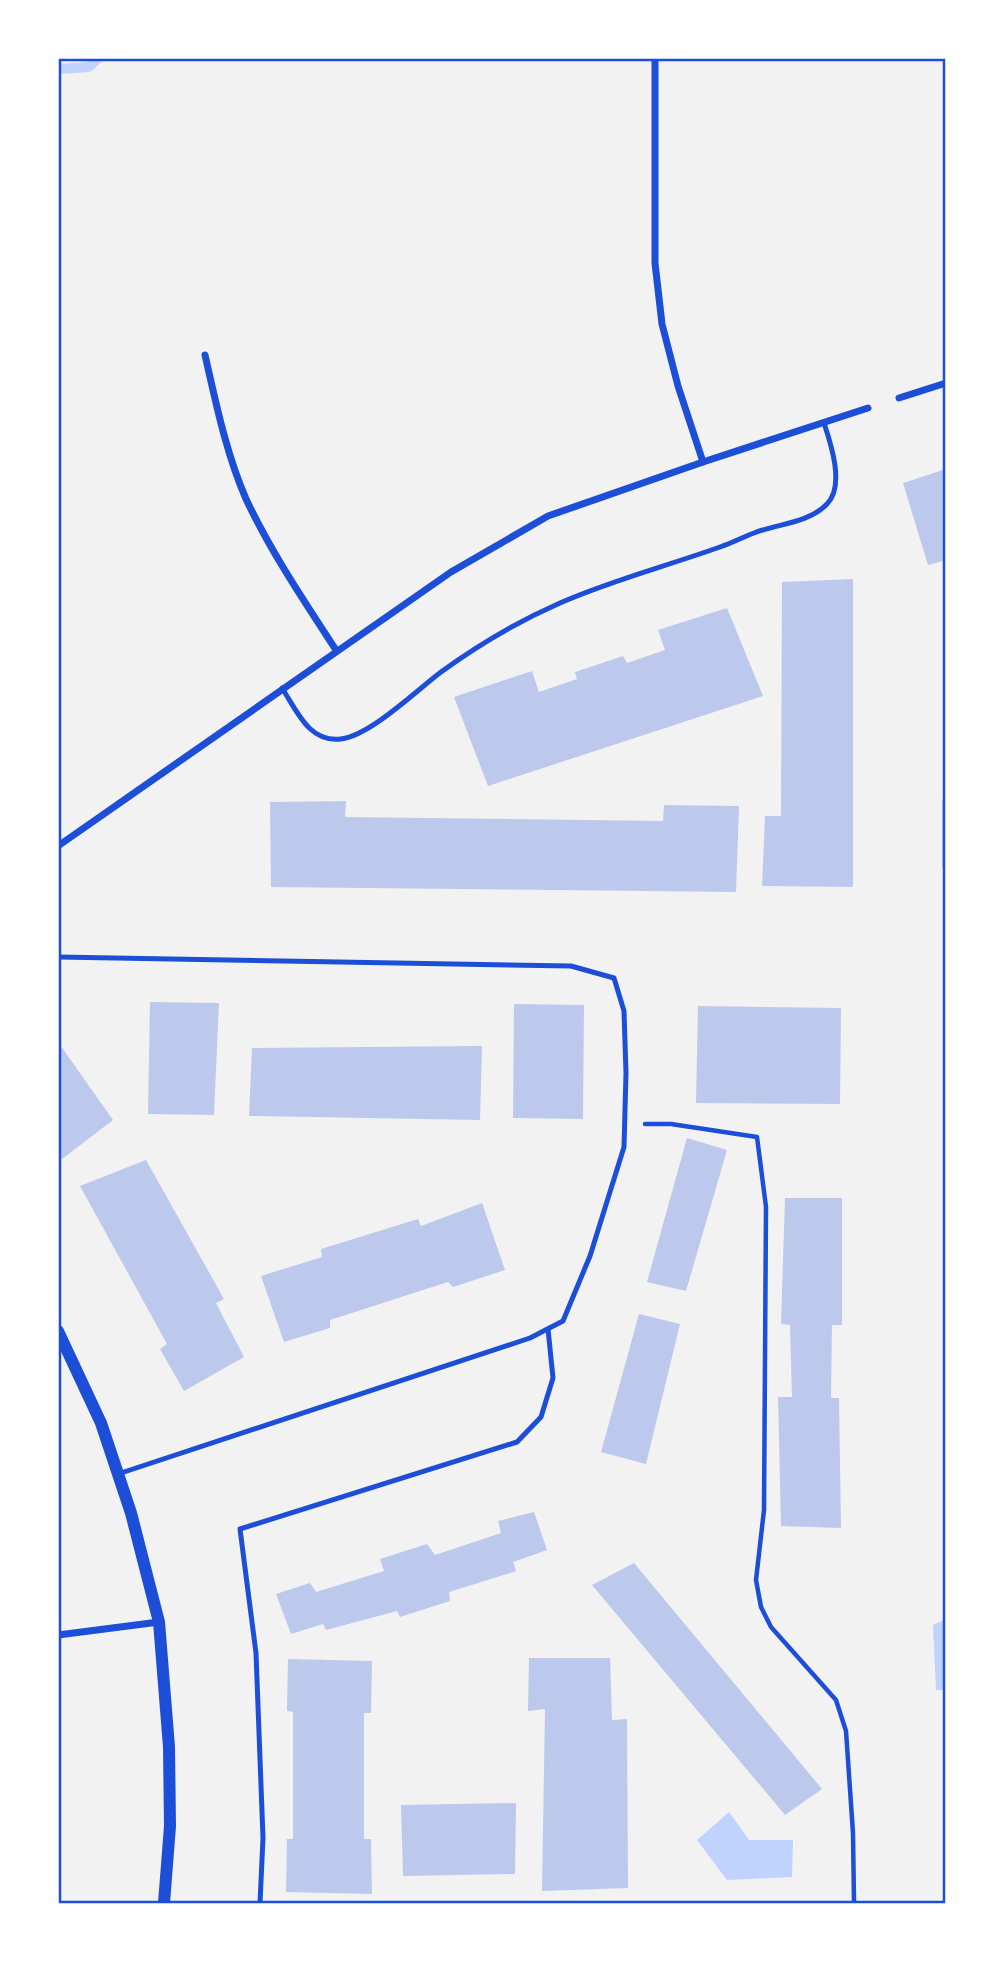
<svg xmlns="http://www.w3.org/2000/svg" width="1004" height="1961" viewBox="0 0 1004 1961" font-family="'Asap Condensed',sans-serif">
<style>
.water{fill:#bfd3fe}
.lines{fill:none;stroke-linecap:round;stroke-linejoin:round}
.stream{stroke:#bfd3fe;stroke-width:10}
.building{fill:#bdc9ec}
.path{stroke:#1d4ed8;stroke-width:4.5}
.service{stroke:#1d4ed8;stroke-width:5}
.minor{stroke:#1d4ed8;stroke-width:7}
.tertiary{stroke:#1d4ed8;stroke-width:12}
.neatline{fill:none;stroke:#1d4ed8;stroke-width:2.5}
</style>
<rect width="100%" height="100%" fill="#f2f2f2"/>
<!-- water -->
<g class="water">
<polygon points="946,1619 946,1690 936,1690 933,1625"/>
<polygon points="729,1812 749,1840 793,1840 792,1877 727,1880 697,1840"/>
</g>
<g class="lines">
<!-- stream -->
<polyline class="stream" points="58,69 89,67 98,58"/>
</g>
<!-- building -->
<g class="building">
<polygon points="946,469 946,560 928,565 903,483"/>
<polygon points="853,579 853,887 762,886 765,816 781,816 782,582"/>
<polygon points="727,608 763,696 488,786 454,697 532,671 539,692 577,679 575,672 623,656 627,663 665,650 658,630"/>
<polygon points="942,799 946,800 946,867 942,867"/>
<polygon points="346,801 345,817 663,821 664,805 739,806 736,892 271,887 270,802"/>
<polygon points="150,1002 219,1003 214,1115 148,1114"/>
<polygon points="514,1004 584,1005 583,1119 513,1118"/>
<polygon points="698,1006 841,1008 840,1104 696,1103"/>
<polygon points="58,1042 113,1120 62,1159 58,1154"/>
<polygon points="482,1046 480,1120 249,1116 252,1048"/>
<polygon points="687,1138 727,1150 686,1291 647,1282"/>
<polygon points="146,1160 224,1299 216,1303 244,1357 184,1391 160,1349 167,1344 80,1186"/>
<polygon points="785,1198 842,1198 842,1325 832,1325 831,1398 839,1398 841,1528 781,1526 778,1397 792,1397 790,1325 781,1324"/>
<polygon points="482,1203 505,1270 453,1287 448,1282 330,1320 330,1328 284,1342 261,1276 322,1257 321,1249 418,1219 421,1226"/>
<polygon points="639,1314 680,1324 646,1464 601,1452"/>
<polygon points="534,1512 547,1550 513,1562 516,1571 449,1592 450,1601 400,1617 397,1611 326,1630 323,1624 291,1634 276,1594 310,1583 316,1592 384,1571 380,1559 427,1544 435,1555 501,1533 498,1521"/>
<polygon points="634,1563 822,1789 785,1815 592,1585"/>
<polygon points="529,1658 610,1658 612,1720 627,1719 628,1888 542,1891 545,1709 528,1711"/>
<polygon points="288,1659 372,1661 371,1713 364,1713 364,1839 371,1839 372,1894 286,1892 287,1839 293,1839 293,1712 287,1711"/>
<polygon points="516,1803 515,1874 403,1876 401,1805"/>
</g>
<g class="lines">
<!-- path -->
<polyline class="path" points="645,1124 671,1124 757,1137 766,1207 764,1510 756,1580 761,1607 771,1627 836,1700 846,1731 853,1833 854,1903"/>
<!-- service -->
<g class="service">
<path d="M282 688C297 711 309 743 341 739 371 735 417 690 441 672 478 645 519 621 560 603 612 580 667 566 720 547 732 543 743 537 754 533 777 524 809 523 827 504 845 486 831 444 824 423"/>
<polyline points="58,957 571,966 614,978 624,1011 626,1073 624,1147 590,1256 563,1321 530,1338 118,1474"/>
<polyline points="260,1903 263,1838 256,1653 240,1529 517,1442 541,1417 553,1378 548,1329"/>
</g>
<!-- minor -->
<g class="minor">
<polyline points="655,58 655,263 662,324 678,386 703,462"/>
<path d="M205 355C216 403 226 453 246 499 271 552 304 601 336 650"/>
<polyline points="899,398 946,383"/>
<polyline points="58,846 451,572 548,516 703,462 868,408"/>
<polyline points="58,1635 159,1622"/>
</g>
<!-- tertiary -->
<polyline class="tertiary" points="58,1331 101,1423 131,1513 159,1622 169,1747 170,1826 164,1903"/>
</g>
<!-- border -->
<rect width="1004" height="1961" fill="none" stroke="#ffffff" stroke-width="119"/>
<rect x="60" y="60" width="884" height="1842" class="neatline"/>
</svg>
